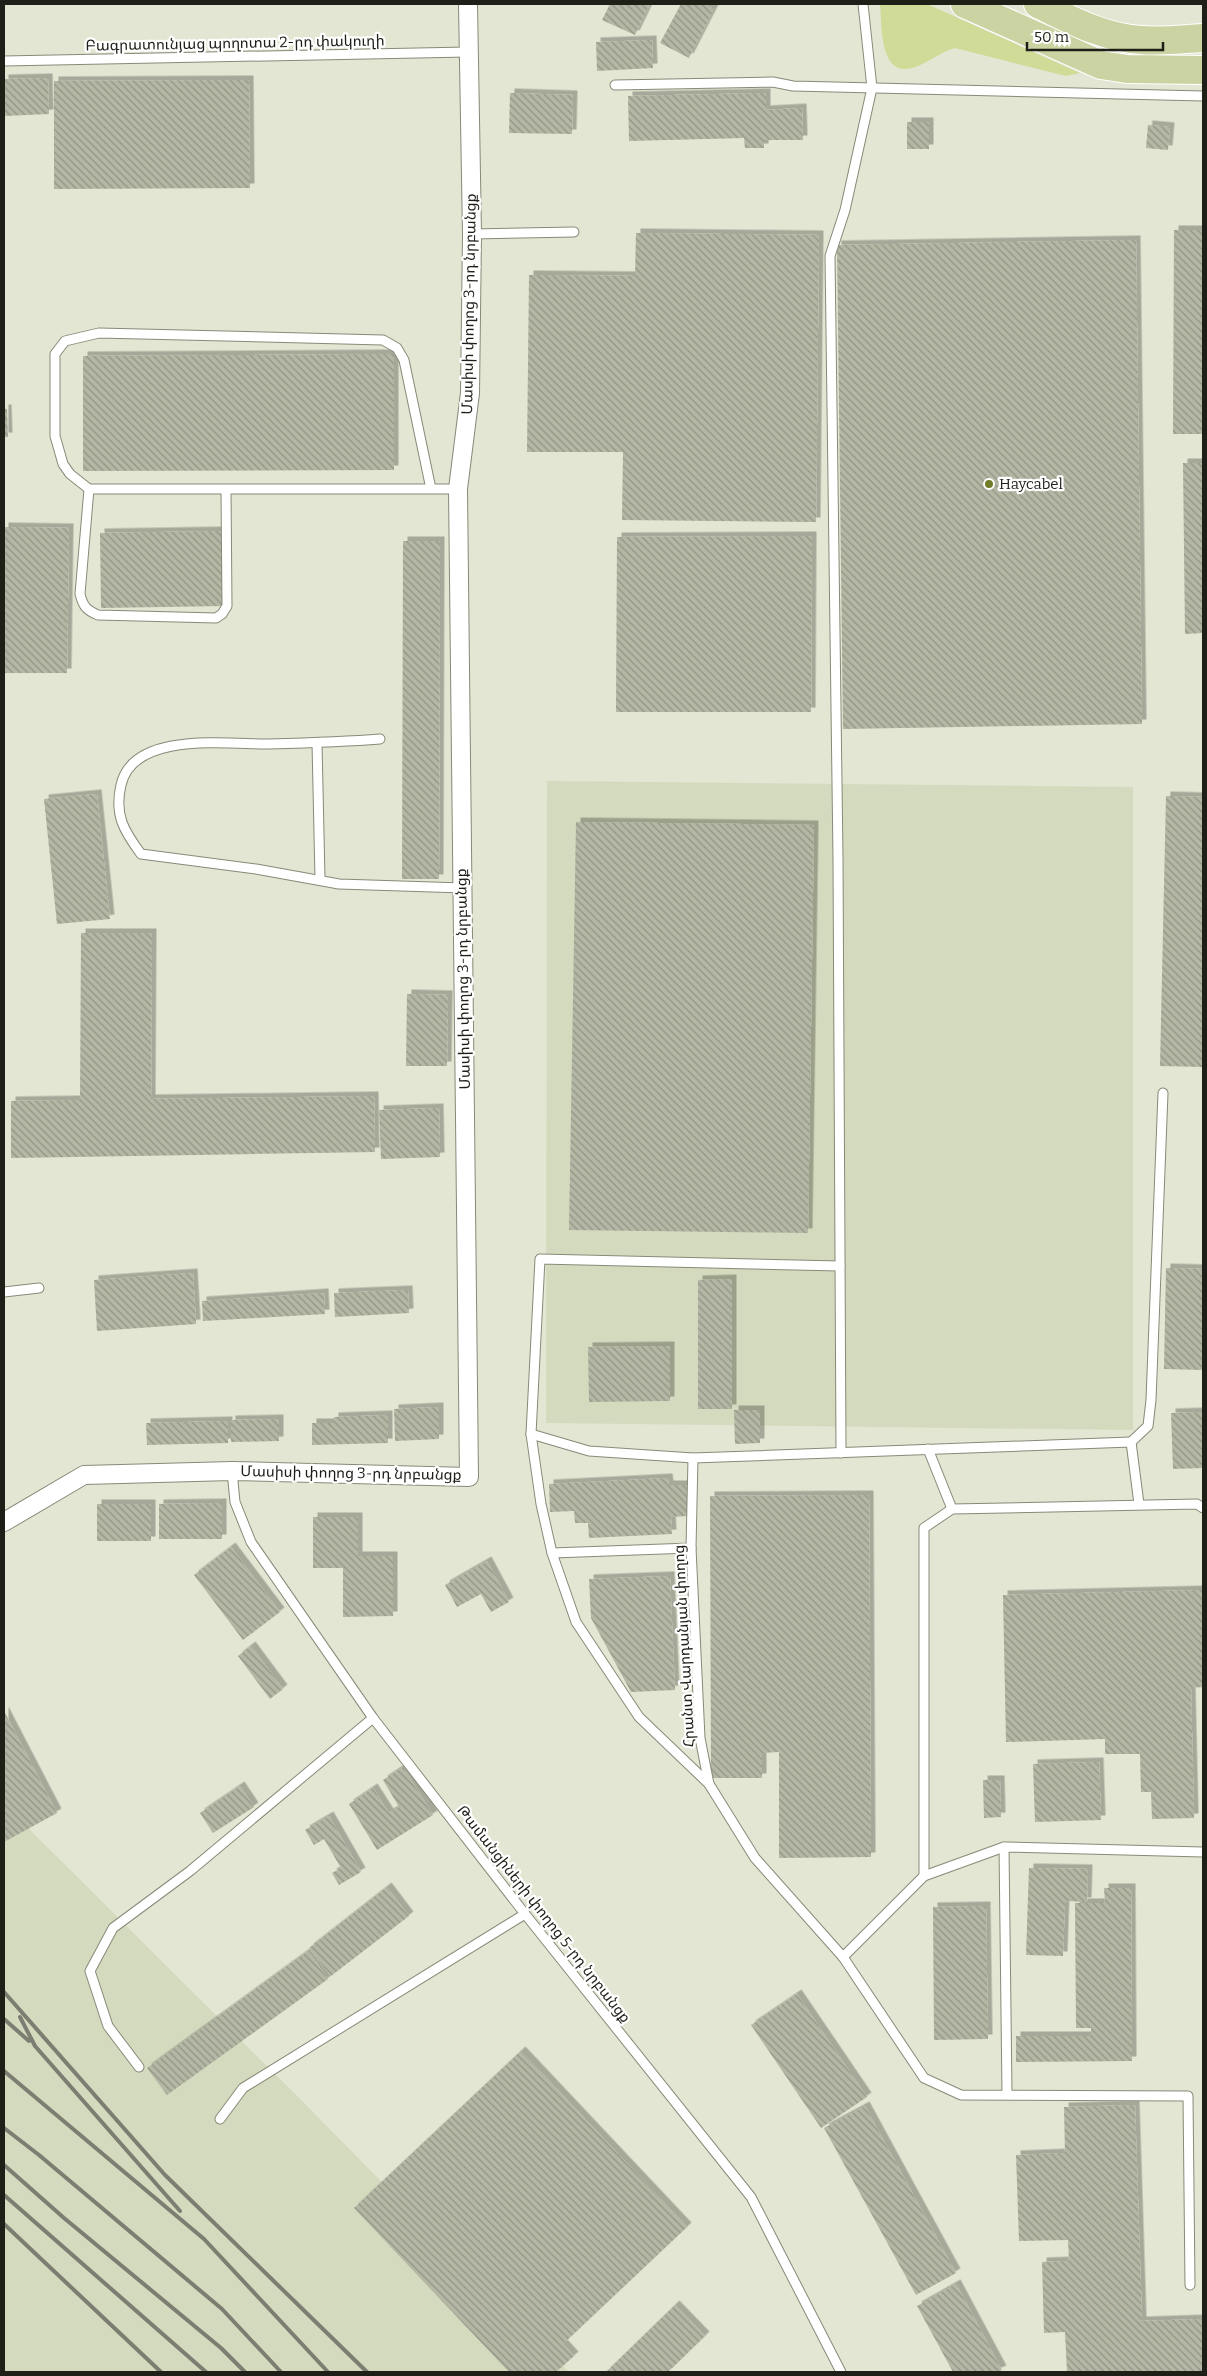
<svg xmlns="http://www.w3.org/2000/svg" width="1207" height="2376" viewBox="0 0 1207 2376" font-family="Bitter,'Noto Sans Armenian',serif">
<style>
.built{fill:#d4dabe}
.green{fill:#d0db98}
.building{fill:url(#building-back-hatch);filter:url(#shadow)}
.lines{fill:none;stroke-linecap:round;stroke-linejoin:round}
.lane-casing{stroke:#878a78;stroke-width:11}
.street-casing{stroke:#878a78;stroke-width:20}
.primary-casing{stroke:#fff;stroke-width:30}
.lane{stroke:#fff;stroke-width:9}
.street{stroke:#fff;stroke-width:18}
.primary{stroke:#ccd3a3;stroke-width:28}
.rail{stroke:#7b7e70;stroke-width:4}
.poi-dot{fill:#717c27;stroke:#fff;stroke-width:2}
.labels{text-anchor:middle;stroke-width:4.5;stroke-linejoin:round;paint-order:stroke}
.street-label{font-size:15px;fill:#1e2018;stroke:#fff}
.poi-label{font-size:15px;fill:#1e2018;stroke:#fff;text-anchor:start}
</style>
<defs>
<pattern id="building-back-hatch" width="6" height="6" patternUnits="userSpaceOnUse" patternTransform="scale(1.25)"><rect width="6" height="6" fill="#b3b7a4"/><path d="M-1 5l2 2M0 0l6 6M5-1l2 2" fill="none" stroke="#919485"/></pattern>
<filter id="shadow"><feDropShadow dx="4.5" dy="-4.5" stdDeviation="0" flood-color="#0004"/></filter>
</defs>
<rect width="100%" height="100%" fill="#e2e6d2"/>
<!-- built -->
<g class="built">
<polygon points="547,781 1133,787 1133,1430 546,1423"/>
<polygon points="4,1804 305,2104 569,2372 4,2372"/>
</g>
<!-- green -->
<path class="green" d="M880 4H927L1080 73 1066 76 955 48C940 52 927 64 912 68 879 77 882 24 880 4Z"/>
<!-- building -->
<g class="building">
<polygon points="610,4 650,4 635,35 602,20"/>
<polygon points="681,4 703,4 714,9 689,58 660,43"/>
<polygon points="652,40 653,68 597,71 596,42"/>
<polygon points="48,78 49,114 4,116 4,79"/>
<polygon points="249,80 250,188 54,189 54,81"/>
<polygon points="510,93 573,95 572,134 509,133"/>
<polygon points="766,93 766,110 802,108 803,140 764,140 764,148 745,148 744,138 629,141 628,96"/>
<rect x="907" y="122" width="22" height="27"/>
<polygon points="1148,125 1170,127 1168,150 1146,148"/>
<polygon points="1174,230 1203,230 1203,434 1173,434"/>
<polygon points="636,233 819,235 816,522 622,520 623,452 527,452 529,275 635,276"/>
<polygon points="1136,240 1142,724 843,729 837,245"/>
<polygon points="394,354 394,470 83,471 83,356"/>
<polygon points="4,409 7,409 8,437 4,437"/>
<polygon points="1183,463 1203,463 1203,633 1185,634"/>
<polygon points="4,527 69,528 67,673 4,673"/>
<polygon points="222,531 224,606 101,608 100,533"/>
<polygon points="812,536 811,712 616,712 617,537"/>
<polygon points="403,541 440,541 439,879 402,879"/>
<polygon points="97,794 110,919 57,924 44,799"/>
<polygon points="1166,796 1203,797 1203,1067 1160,1066"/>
<polygon points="576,822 814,825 808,1233 569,1230"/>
<polygon points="81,933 152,933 151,1099 374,1096 375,1152 11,1158 11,1101 80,1100"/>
<polygon points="407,994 448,995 447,1066 406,1066"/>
<polygon points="439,1108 440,1157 381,1159 379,1110"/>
<polygon points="1166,1268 1203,1269 1203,1370 1164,1369"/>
<polygon points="193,1273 196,1324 97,1331 94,1280"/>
<polygon points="732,1279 732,1409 698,1409 698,1280"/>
<polygon points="408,1290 409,1313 335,1317 334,1293"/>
<polygon points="324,1293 325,1314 203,1321 202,1301"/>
<polygon points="670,1346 670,1401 589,1402 588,1347"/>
<polygon points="439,1407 439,1439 395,1441 394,1409"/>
<polygon points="734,1410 760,1410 760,1443 735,1444"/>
<polygon points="1203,1412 1203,1468 1173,1469 1171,1413"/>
<polygon points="388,1415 388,1443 312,1445 312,1423 334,1423 334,1417"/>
<polygon points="279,1419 279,1441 231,1442 231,1420"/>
<polygon points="228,1421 228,1443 147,1445 146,1423"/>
<polygon points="668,1478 669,1485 687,1485 688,1516 671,1517 672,1534 589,1538 588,1523 575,1523 574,1511 550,1512 549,1484"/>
<polygon points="869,1495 871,1857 779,1858 779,1752 762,1753 762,1778 711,1778 710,1496"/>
<polygon points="222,1503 222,1539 159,1539 159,1504"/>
<rect x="97" y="1504" width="54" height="37"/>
<polygon points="313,1517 358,1517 358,1556 393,1556 393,1616 343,1617 343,1568 313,1568"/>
<polygon points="231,1547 280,1612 243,1640 194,1575"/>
<polygon points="487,1561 509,1602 491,1612 481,1594 457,1607 445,1585"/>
<polygon points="670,1576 675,1690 631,1692 591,1618 589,1579"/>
<polygon points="1203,1590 1203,1687 1191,1688 1194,1818 1152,1819 1151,1792 1141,1792 1140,1754 1105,1754 1105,1739 1006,1742 1003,1595"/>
<polygon points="251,1646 283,1689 270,1699 238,1656"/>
<polygon points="4,1711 57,1813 4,1842"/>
<polygon points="1099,1762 1101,1820 1035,1822 1033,1764"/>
<polygon points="403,1767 433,1815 377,1850 349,1804 373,1788 389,1813 399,1807 383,1780"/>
<polygon points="983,1780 1000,1780 1001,1817 984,1818"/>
<polygon points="240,1786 254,1807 213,1833 200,1813"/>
<polygon points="329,1816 361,1872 339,1885 332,1873 341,1868 324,1839 314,1845 305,1830"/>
<polygon points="1029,1868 1088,1869 1087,1902 1065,1901 1063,1956 1026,1955"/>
<polygon points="387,1887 409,1916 331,1976 309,1948"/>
<polygon points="1104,1888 1131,1888 1132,2061 1016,2062 1016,2036 1091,2036 1091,2028 1076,2028 1075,1903 1105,1903"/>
<polygon points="986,1906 988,2039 934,2040 933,1907"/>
<polygon points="308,1951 328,1979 167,2095 147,2068"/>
<polygon points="797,1994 867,2097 821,2128 751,2025"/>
<polygon points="521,2051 687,2227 563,2344 574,2356 556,2372 509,2372 354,2208"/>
<polygon points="1135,2105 1142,2321 1203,2319 1203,2372 1067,2372 1065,2332 1044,2333 1042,2262 1069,2261 1068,2240 1019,2241 1016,2155 1065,2153 1064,2107"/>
<polygon points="865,2106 956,2273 916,2295 824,2128"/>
<polygon points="956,2284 1002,2370 997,2372 953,2372 917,2306"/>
<polygon points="675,2305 705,2336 668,2372 606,2372"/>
</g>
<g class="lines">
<!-- lane casing -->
<g class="lane-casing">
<g id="lane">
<polyline points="4,61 468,52"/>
<polyline points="615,85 773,82 793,86 1203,96"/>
<polyline points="472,234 574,232"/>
<path d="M89 489 80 594C83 606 86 610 98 615L216 618 222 614 227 606 226 490"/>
<polyline points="431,489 404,360 397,348 383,340 99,333 65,341 55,354 55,436 63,464 70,474 89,489 458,489"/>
<path d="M380 739C343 742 306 743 269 744 227 744 133 731 121 785 114 815 124 831 141 854L256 869 339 884 463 888"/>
<polyline points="317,743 320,879"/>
<polyline points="840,1266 540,1259 531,1434 589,1451 693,1458 1131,1442 1139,1504"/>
<polyline points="4,1292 39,1288"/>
<polyline points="531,1434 541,1504 552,1553 576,1622 639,1717 709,1784"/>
<polyline points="1131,1442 1148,1426 1151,1400 1163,1093"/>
<polyline points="928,1449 952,1509"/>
<polyline points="841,1453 838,858 830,256 845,210 872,88 863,4"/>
<polyline points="693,1458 691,1548 700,1738 709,1784 755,1858 843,1957 924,1876 1004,1847 1203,1852"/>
<polyline points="232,1471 235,1502 251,1542 373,1718 525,1914 751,2197 841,2372"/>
<polyline points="552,1553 691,1548"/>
<polyline points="1004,1847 1007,2094"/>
<polyline points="924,1876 924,1528 952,1509 1197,1504 1203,1508"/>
<polyline points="843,1957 924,2078 961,2095 1188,2096 1190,2285"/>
<polyline points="139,2067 108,2026 90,1971 113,1928 190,1871 373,1718"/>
<polyline points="220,2119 243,2088 525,1914"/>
</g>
</g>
<!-- street casing -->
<g class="street-casing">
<polyline id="street" points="4,1522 84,1475 232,1471 469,1477 458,489 470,393 472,234 468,4"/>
</g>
<!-- primary casing -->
<g class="primary-casing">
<g id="primary">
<polyline points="965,4 1101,65 1127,69 1203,70"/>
<path d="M1038 4C1071 20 1104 38 1141 40 1161 42 1183 39 1203 38"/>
</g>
</g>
<!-- lane -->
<use href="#lane" class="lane"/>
<!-- street -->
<use href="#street" class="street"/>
<!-- primary -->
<use href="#primary" class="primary"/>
<!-- rail -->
<g class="rail">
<polyline points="4,1992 165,2175 367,2372"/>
<polyline points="20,2017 35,2046 180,2211"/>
<polyline points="4,2019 29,2041"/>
<polyline points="4,2071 204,2239 328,2372"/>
<polyline points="4,2128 39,2155 222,2309 281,2372"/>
<polyline points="4,2165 64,2218 221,2348 245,2372"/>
<polyline points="4,2195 206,2372"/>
<polyline points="4,2224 161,2372"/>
</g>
</g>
<!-- markers -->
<circle class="poi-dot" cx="989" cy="484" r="5"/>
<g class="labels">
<!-- street labels -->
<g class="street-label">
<text transform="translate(235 43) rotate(-1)" y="5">Բագրատունյաց պողոտա 2-րդ փակուղի</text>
<text transform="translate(469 304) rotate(-89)" y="5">Մասիսի փողոց 3-րդ նրբանցք</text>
<text transform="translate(463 979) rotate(-91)" y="5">Մասիսի փողոց 3-րդ նրբանցք</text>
<text transform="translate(351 1473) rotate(1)" y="5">Մասիսի փողոց 3-րդ նրբանցք</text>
<text transform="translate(684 1646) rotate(-93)" y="5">Հրանտ Վարդանյան փողոց</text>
<text transform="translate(544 1914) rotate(52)" y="5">Թամանցիների փողոց 5-րդ նրբանցք</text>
</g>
<!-- poi labels -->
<g class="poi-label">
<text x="999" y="489">Haycabel</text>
</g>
</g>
<!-- border -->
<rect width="1207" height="2376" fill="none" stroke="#1e2018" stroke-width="10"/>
<!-- scale -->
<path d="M1027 42v8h136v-8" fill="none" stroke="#1e2018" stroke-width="2.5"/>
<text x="1034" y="42" font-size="15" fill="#1e2018" stroke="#ffffff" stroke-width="4" paint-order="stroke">50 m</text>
</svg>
